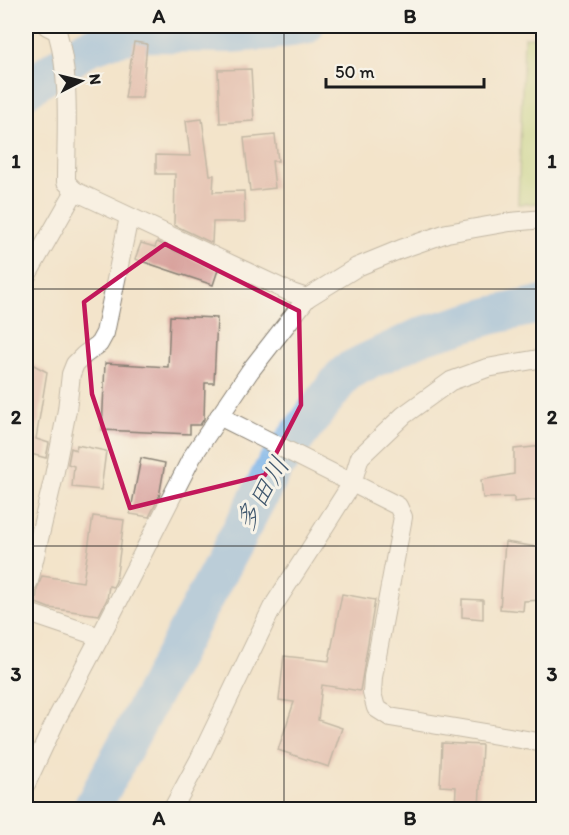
<svg xmlns="http://www.w3.org/2000/svg" width="569" height="835" viewBox="0 0 569 835" font-family="Itim,'Klee One',sans-serif">
<style>
.green{fill:#b8d57c;stroke:#6a784c;stroke-width:1.5}
.lines{fill:none;stroke-linecap:round;stroke-linejoin:round}
.river{stroke:#79b2e9;stroke-width:38}
.building{fill:#d8a19c}
.street-casing{stroke:#888074;stroke-width:20}
.street{stroke:#fff;stroke-width:18}
.marked{fill:none;stroke:#c2185b;stroke-width:4.5;stroke-linejoin:round}
.grid{fill:none;stroke:#1c1c1c;stroke-width:1.5;stroke-opacity:0.55}
.labels{text-anchor:middle;stroke-width:6;stroke-linejoin:round;paint-order:stroke}
.water-label{font-size:27px;font-style:italic;fill:#41586e;stroke:#f7f3e8}
.neatline{fill:none;stroke:#1c1c1c;stroke-width:2}
.grid-label{font-size:20px;text-anchor:middle;font-weight:bold;fill:#1c1c1c}
</style>
<rect width="100%" height="100%" fill="#f7f3e8"/>
<filter id="ink" filterUnits="userSpaceOnUse"><feTurbulence type="fractalNoise" baseFrequency=".0167" numOctaves="2"/><feDisplacementMap in="SourceGraphic" scale="12" xChannelSelector="R" yChannelSelector="G"/><feConvolveMatrix kernelMatrix="1 2 1 2 8 2 1 2 1" color-interpolation-filters="sRGB"/></filter>
<filter id="wash" filterUnits="userSpaceOnUse"><feTurbulence type="fractalNoise" baseFrequency=".008" numOctaves="4" result="noise"/><feDisplacementMap in="SourceGraphic" scale="24" xChannelSelector="R" yChannelSelector="G"/><feGaussianBlur stdDeviation="1.35" result="paint"/><feColorMatrix in="noise" values="0 0 0 0 0 0 0 0 0 0 0 0 0 0 0 0 0 1.4 0 .05"/><feComposite in="paint" operator="in"/></filter>
<g filter="url(#wash)">
<rect width="100%" height="100%" fill="#f3e4cb"/>
<!-- green -->
<polygon class="green" points="524,37 543,37 544,203 518,204"/>
<g class="lines">
<!-- river -->
<g class="river">
<polyline points="26,89 86,48 113,38 142,33 229,34 271,31 305,26"/>
<polyline points="91,810 275,466 342,377 350,370 364,363 424,335 490,316 544,304"/>
</g>
</g>
<g id="blocks">
<!-- building -->
<g class="building">
<polygon points="134,42 147,44 142,98 125,98"/>
<polygon points="251,69 254,121 220,123 218,70"/>
<polygon points="202,119 210,175 214,175 213,192 244,191 245,222 213,222 212,243 174,225 175,174 156,174 156,155 190,156 186,121"/>
<polygon points="275,135 278,161 272,161 275,188 250,191 244,138"/>
<polygon points="157,242 218,270 213,285 135,259 141,243 155,247"/>
<polygon points="170,316 217,318 214,383 205,383 204,419 200,425 190,425 190,434 102,430 105,363 168,367"/>
<polygon points="26,361 47,372 36,439 49,443 46,458 27,453 29,445 26,445"/>
<polygon points="77,445 106,451 101,490 72,487 74,466 68,464 71,448 76,450"/>
<polygon points="543,446 543,499 514,502 514,497 483,498 481,480 514,474 514,449"/>
<polygon points="141,458 165,463 159,497 149,517 130,514"/>
<polygon points="93,516 124,520 116,581 113,587 109,586 107,599 99,615 49,608 36,603 37,589 42,576 83,582"/>
<polygon points="505,542 543,548 543,600 524,601 523,611 500,609"/>
<polygon points="342,594 375,600 360,691 322,685 318,720 342,728 329,767 278,750 294,702 279,700 284,656 329,661"/>
<polygon points="462,599 483,600 483,619 462,617"/>
<polygon points="442,743 482,745 479,810 455,810 456,787 440,786"/>
</g>
</g>
</g>
<g filter="url(#ink)">
<use href="#blocks" fill-opacity="0" stroke="#888074" stroke-width="1.5"/>
<g class="lines">
<!-- street casing -->
<g class="street-casing">
<g id="street">
<path d="M47 26 57 31C71 79 66 132 66 182L75 191 292 293 307 298"/>
<polyline points="26,277 75,191"/>
<polyline points="219,416 398,506 403,517 373,677 372,693 376,708 390,717 544,743"/>
<polyline points="26,586 29,581 54,476 67,410 71,374 75,364 84,355 99,344 105,333 129,217"/>
<polyline points="26,609 29,613 100,637"/>
<polyline points="26,784 57,718 100,637 192,457 250,371 307,298 357,267 401,249 447,233 510,222 544,219"/>
<polyline points="172,810 199,760 272,608 309,551 352,483 360,457 404,415 451,381 487,368 544,358"/>
</g>
</g>
<!-- street -->
<use href="#street" class="street"/>
</g>
</g>
<!-- marked area -->
<path d="M0 0H569V835H0ZM165 244 299 311 301 405 265 475 130 508 92 394 84 302Z" fill="#f3e4cb" fill-opacity=".55" fill-rule="evenodd"/>
<path class="marked" d="M165 244 299 311 301 405 265 475 130 508 92 394 84 302Z"/>
<!-- grid -->
<path class="grid" d="M284 26V810M26 289H544M26 546H544"/>
<g class="labels">
<!-- water labels -->
<g class="water-label">
<text transform="translate(262 494) rotate(-60)" y="9">多田川</text>
</g>
</g>
<!-- margin -->
<rect width="569" height="835" fill="none" stroke="#f7f3e8" stroke-width="66"/>
<!-- north arrow -->
<g transform="translate(81 81) rotate(83)" stroke="#f7f3e8" stroke-width="4.5" paint-order="stroke">
<path d="M0-4.5L10 22L0 15L-10 22Z" fill="#1c1c1c"/>
<text y="-9" font-size="16" font-weight="bold" text-anchor="middle" fill="#1c1c1c">N</text>
</g>
<!-- scale -->
<path d="M326 78v9h158v-9" fill="none" stroke="#1c1c1c" stroke-width="3"/>
<text x="335" y="78" font-size="18" fill="#1c1c1c" stroke="#f7f3e8" stroke-width="4.5" paint-order="stroke">50 m</text>
<rect x="33" y="33" width="503" height="769" class="neatline"/>
<g class="grid-label">
<text x="159" y="23">A</text>
<text x="410" y="23">B</text>
<text x="16" y="168">1</text>
<text x="552" y="168">1</text>
<text x="16" y="424">2</text>
<text x="552" y="424">2</text>
<text x="16" y="681">3</text>
<text x="552" y="681">3</text>
<text x="159" y="825">A</text>
<text x="410" y="825">B</text>
</g>
</svg>
